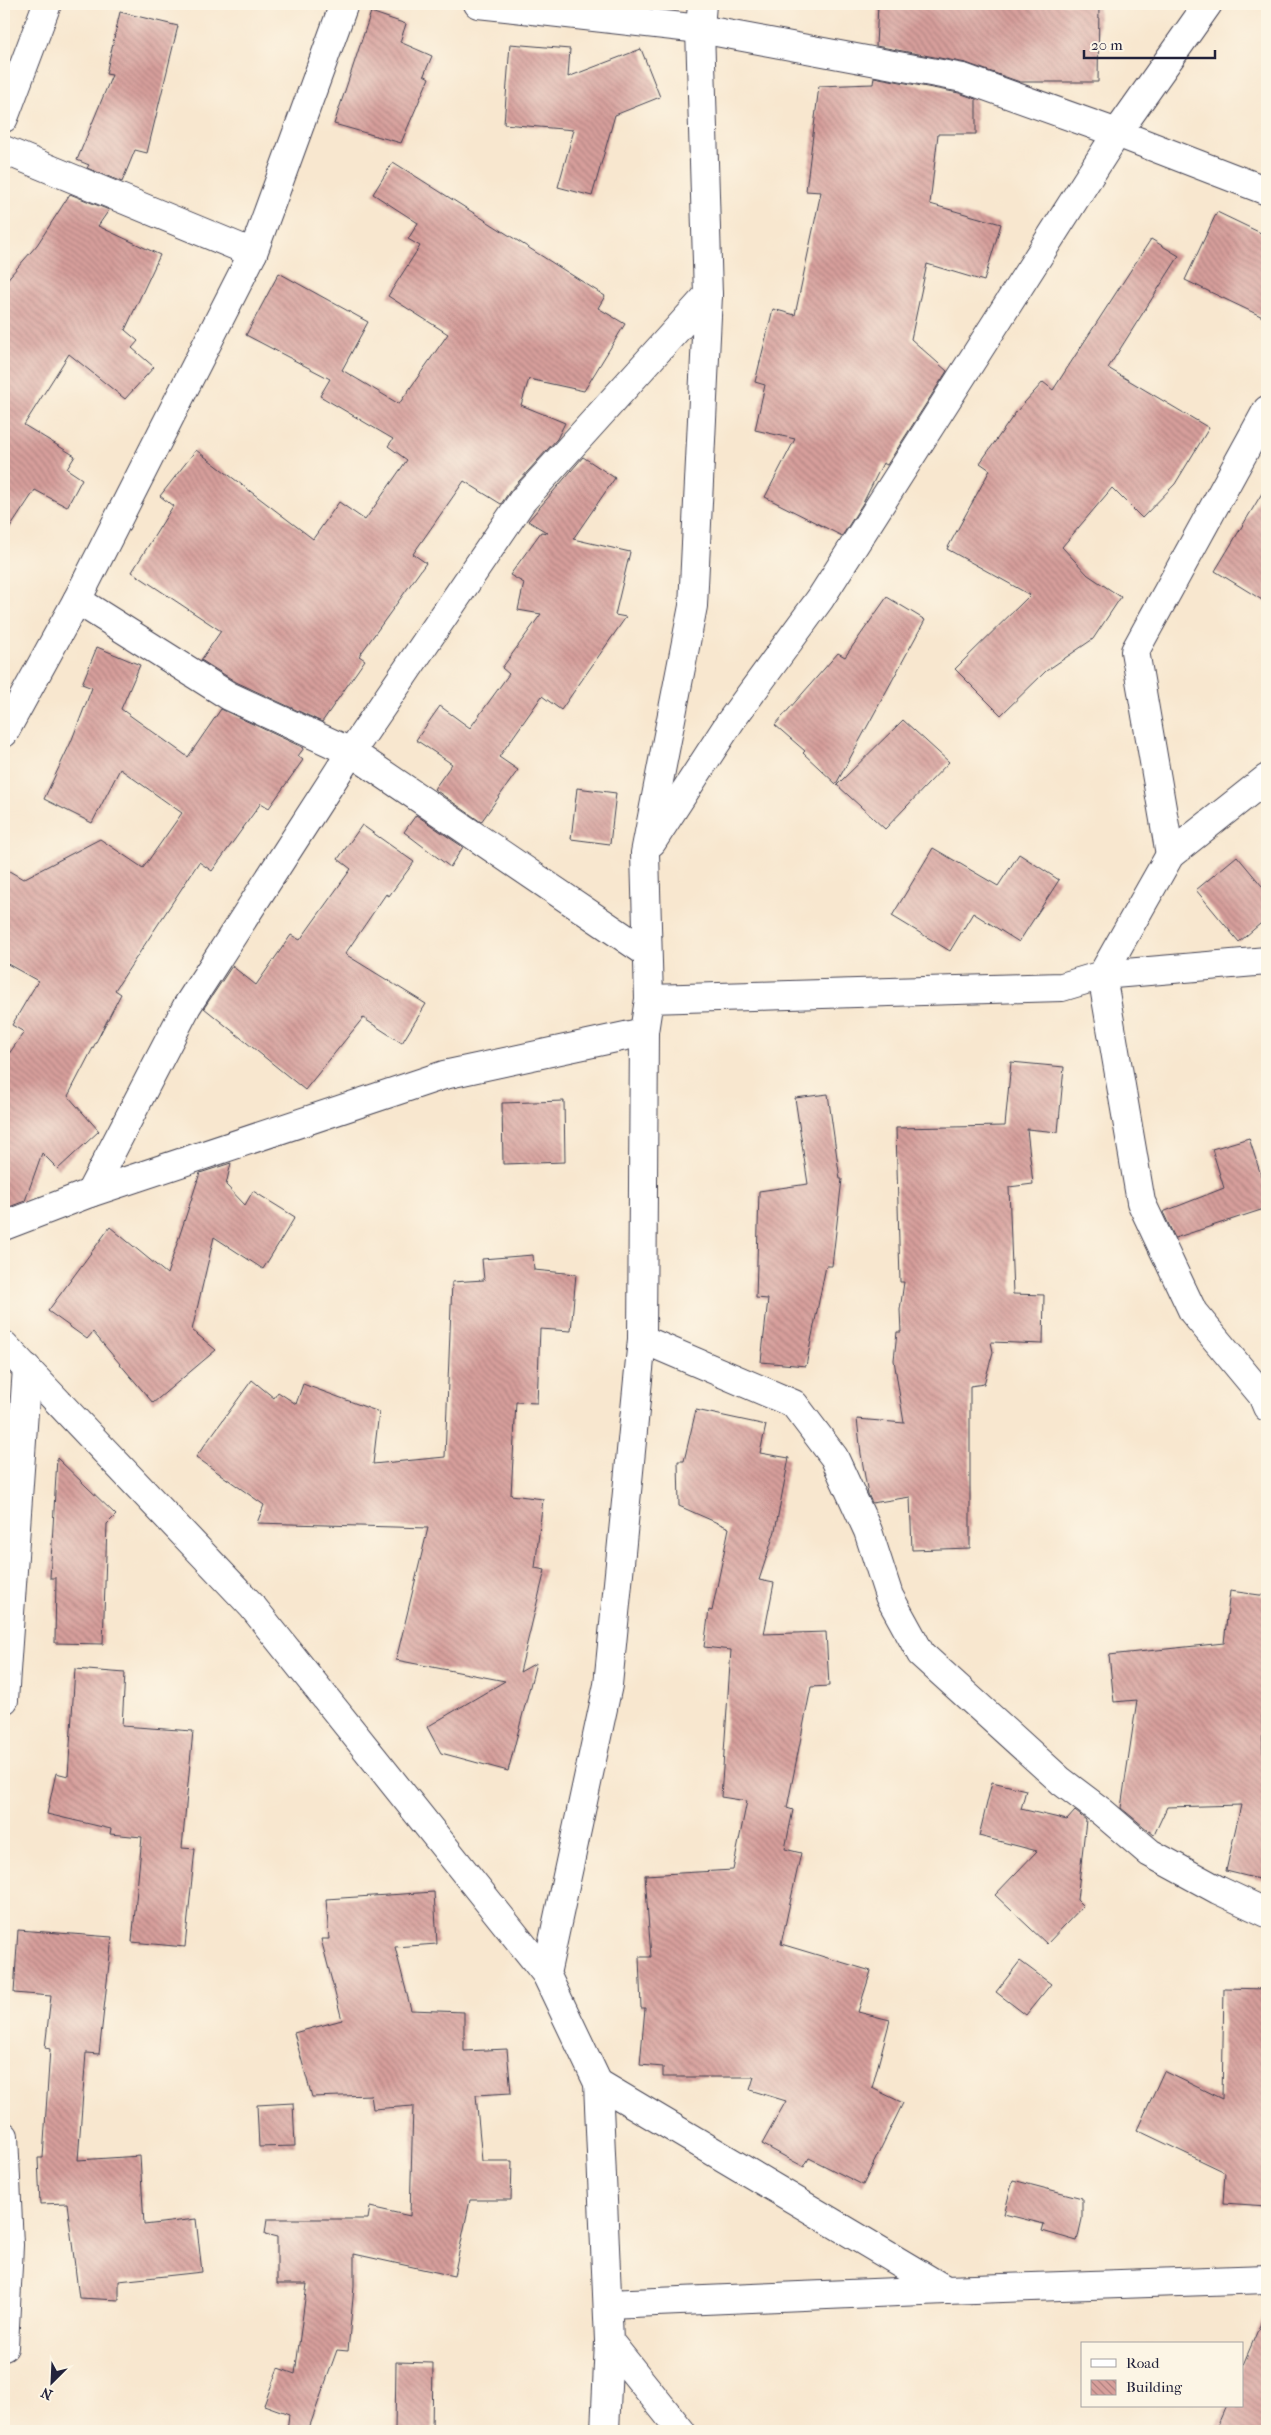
<svg xmlns="http://www.w3.org/2000/svg" width="1271" height="2435" viewBox="0 0 1271 2435" font-family="'IM FELL French Canon',serif">
<style>
.building{fill:url(#building-back-hatch)}
.lines{fill:none;stroke-linecap:round;stroke-linejoin:round}
.minor-casing{stroke:#424051;stroke-width:30}
.minor{stroke:#fff;stroke-width:28}
</style>
<defs>
<pattern id="building-back-hatch" width="6" height="6" patternUnits="userSpaceOnUse" patternTransform="scale(1.25)"><rect width="6" height="6" fill="#d79f9b"/><path d="M-1 5l2 2M0 0l6 6M5-1l2 2" fill="none" stroke="#ae8180"/></pattern>
</defs>
<rect width="100%" height="100%" fill="#fcf5e5"/>
<filter id="ink" filterUnits="userSpaceOnUse"><feTurbulence type="fractalNoise" baseFrequency=".02" numOctaves="2"/><feDisplacementMap in="SourceGraphic" scale="10" xChannelSelector="R" yChannelSelector="G"/><feConvolveMatrix kernelMatrix="1 2 1 2 8 2 1 2 1" color-interpolation-filters="sRGB"/></filter>
<filter id="wash" filterUnits="userSpaceOnUse"><feTurbulence type="fractalNoise" baseFrequency=".0096" numOctaves="4" result="noise"/><feDisplacementMap in="SourceGraphic" scale="20" xChannelSelector="R" yChannelSelector="G"/><feGaussianBlur stdDeviation="1.12" result="paint"/><feColorMatrix in="noise" values="0 0 0 0 0 0 0 0 0 0 0 0 0 0 0 0 0 1.4 0 .05"/><feComposite in="paint" operator="in"/></filter>
<g filter="url(#wash)">
<rect width="100%" height="100%" fill="#f8e7cf"/>
<g id="blocks">
<!-- building -->
<g class="building">
<polygon points="878,4 1099,4 1098,82 1020,82 966,63 876,46"/>
<polygon points="120,12 178,26 147,153 135,150 122,182 87,168 89,165 77,160 112,75 106,74"/>
<polygon points="371,12 406,24 400,42 432,56 424,75 429,78 401,143 334,124"/>
<polygon points="510,44 570,49 568,77 641,49 660,97 615,115 592,196 558,187 574,130 504,124"/>
<polygon points="874,77 959,93 976,99 976,134 938,134 930,204 1001,224 984,281 927,264 911,339 947,371 887,465 883,463 863,503 842,536 765,497 795,439 755,430 765,385 755,382 773,309 795,315 821,192 806,191 819,86 873,84"/>
<polygon points="393,162 605,296 598,308 625,324 584,391 529,379 521,405 565,423 557,439 510,491 501,504 464,481 413,554 426,563 359,656 365,660 322,722 236,682 201,660 221,631 132,572 173,506 160,496 196,450 313,539 339,502 365,520 407,460 388,446 393,439 320,396 330,379 246,335 279,273 368,322 342,370 399,404 448,334 388,296 420,246 408,239 418,223 373,194"/>
<polygon points="70,194 109,210 98,226 160,255 125,330 138,341 132,348 154,367 125,399 69,354 24,425 75,456 67,469 82,479 67,507 35,490 4,537 4,283 37,245"/>
<polygon points="1217,212 1267,236 1267,319 1185,280"/>
<polygon points="1151,239 1179,256 1108,368 1209,428 1175,484 1142,518 1112,488 1062,547 1088,575 1121,597 1093,639 1046,671 1001,715 955,669 1030,595 947,549 990,470 980,463 1016,412 1043,382 1053,390"/>
<polygon points="583,457 615,478 573,539 630,552 615,615 626,617 561,710 542,696 499,757 518,770 481,822 434,789 452,764 416,740 440,706 470,728 509,674 502,668 541,614 518,610 524,583 510,575 541,532 548,533 528,521"/>
<polygon points="1267,485 1267,603 1215,571"/>
<polygon points="887,597 925,620 836,784 803,753 805,751 775,725 838,653 845,657"/>
<polygon points="97,647 140,665 121,709 188,757 221,709 304,748 298,756 303,760 269,808 261,803 212,871 199,862 115,990 121,994 68,1096 99,1131 58,1169 42,1153 25,1201 4,1209 4,1061 24,1032 12,1025 38,981 4,962 4,868 23,879 100,839 143,868 182,813 120,769 92,823 44,799 71,742 92,688 82,684"/>
<polygon points="903,720 949,762 885,829 837,785"/>
<polygon points="577,788 616,793 610,844 571,839"/>
<polygon points="416,815 463,847 450,867 404,832"/>
<polygon points="362,825 414,862 389,896 386,894 345,954 426,1004 402,1043 363,1018 305,1090 204,1008 232,966 256,985 291,935 300,940 351,869 338,859"/>
<polygon points="933,848 998,886 1019,854 1059,880 1019,942 973,913 950,951 892,916"/>
<polygon points="1237,856 1267,892 1267,918 1239,942 1196,890"/>
<polygon points="1011,1062 1064,1067 1058,1132 1027,1129 1033,1184 1009,1187 1013,1294 1044,1295 1043,1344 991,1342 993,1352 984,1384 970,1386 970,1548 912,1550 910,1497 872,1503 868,1494 861,1454 857,1419 904,1423 894,1360 897,1332 901,1332 900,1310 904,1282 900,1282 896,1128 1005,1126"/>
<polygon points="828,1094 840,1179 842,1179 832,1266 826,1266 806,1366 761,1362 768,1299 756,1298 759,1191 808,1184 795,1098"/>
<polygon points="564,1101 565,1162 503,1164 502,1103"/>
<polygon points="1249,1138 1267,1194 1267,1208 1175,1238 1163,1212 1224,1188 1212,1149"/>
<polygon points="231,1163 226,1185 245,1205 253,1191 295,1217 263,1269 214,1237 192,1330 216,1350 153,1403 93,1332 87,1339 48,1311 110,1227 167,1274 200,1173"/>
<polygon points="533,1255 534,1270 576,1274 571,1331 540,1329 537,1403 516,1402 511,1495 543,1499 535,1568 545,1570 520,1672 536,1663 508,1771 441,1753 427,1727 505,1681 396,1660 428,1528 257,1523 264,1505 196,1457 252,1380 274,1398 278,1392 296,1404 303,1384 379,1412 373,1464 445,1457 452,1282 484,1280 482,1259"/>
<polygon points="696,1410 766,1425 760,1453 789,1458 775,1531 759,1580 774,1583 764,1634 826,1632 829,1686 811,1687 787,1808 793,1810 785,1849 801,1853 781,1944 871,1971 858,2012 890,2020 872,2088 903,2103 863,2185 809,2158 804,2167 762,2144 786,2101 750,2090 754,2077 663,2077 663,2067 640,2065 645,2008 641,2008 639,1957 651,1957 645,1875 733,1870 747,1801 721,1797 731,1650 704,1647 709,1610 712,1611 729,1528 679,1506 678,1461 684,1461"/>
<polygon points="57,1458 116,1515 107,1524 103,1644 55,1643 56,1578 50,1578"/>
<polygon points="1230,1591 1267,1596 1267,1644 1264,1644 1262,1714 1263,1753 1267,1753 1267,1881 1226,1871 1241,1805 1167,1807 1154,1835 1121,1808 1137,1700 1114,1702 1109,1655 1224,1643"/>
<polygon points="75,1669 125,1673 122,1726 193,1731 182,1848 195,1849 185,1947 132,1942 142,1837 110,1834 111,1829 47,1814 56,1773 68,1776"/>
<polygon points="992,1782 1026,1790 1021,1809 1067,1820 1075,1811 1086,1820 1077,1900 1083,1906 1047,1944 995,1895 1037,1851 979,1836"/>
<polygon points="434,1892 437,1944 395,1947 411,2010 464,2012 464,2051 507,2049 511,2093 476,2095 482,2161 512,2161 511,2200 470,2200 454,2276 354,2254 354,2287 348,2351 337,2350 308,2431 287,2431 289,2414 264,2405 278,2368 295,2374 307,2284 277,2284 277,2237 265,2234 267,2219 368,2219 370,2207 410,2216 413,2106 373,2109 371,2095 312,2097 294,2033 342,2020 321,1939 329,1939 326,1899"/>
<polygon points="18,1930 112,1937 99,2054 86,2053 78,2160 140,2156 144,2225 196,2219 202,2272 119,2281 119,2300 79,2298 67,2203 40,2204 38,2158 43,2158 50,2049 45,2048 51,1996 14,1993"/>
<polygon points="1020,1961 1051,1984 1026,2015 996,1992"/>
<polygon points="1224,1988 1267,1989 1267,2206 1223,2203 1225,2172 1137,2130 1164,2071 1222,2099"/>
<polygon points="293,2103 295,2146 259,2147 257,2105"/>
<polygon points="1013,2180 1082,2198 1082,2219 1077,2241 1042,2231 1044,2224 1004,2214"/>
<polygon points="1267,2309 1267,2431 1215,2431 1226,2406 1242,2406 1242,2367"/>
<polygon points="396,2362 433,2363 432,2431 395,2431"/>
</g>
</g>
</g>
<g filter="url(#ink)">
<use href="#blocks" fill-opacity="0" stroke="#424051" stroke-width="1"/>
<g class="lines">
<!-- minor casing -->
<g class="minor-casing">
<g id="minor">
<polyline points="478,4 700,29 963,78 1117,133 1267,191"/>
<polyline points="4,118 47,4"/>
<polyline points="4,150 253,253"/>
<polyline points="77,600 229,696 351,752 647,953"/>
<polyline points="4,733 77,600 253,253 344,4"/>
<polyline points="1267,778 1170,855 1102,975 1141,1202 1193,1312 1262,1395 1267,1407"/>
<polyline points="652,842 730,722 820,599 1117,133 1208,4"/>
<polyline points="1170,855 1135,651 1267,410"/>
<polyline points="649,999 1062,987 1102,975 1267,961"/>
<polyline points="90,1193 187,1006 351,752 522,501 708,295"/>
<polyline points="4,1226 90,1193 444,1075 644,1032"/>
<polyline points="642,1339 794,1404 834,1457 868,1531 889,1596 921,1654 1061,1781 1102,1812 1150,1853 1218,1890 1267,1913"/>
<polyline points="4,1345 252,1606 546,1974"/>
<polyline points="4,1700 27,1368"/>
<polyline points="598,2083 946,2290"/>
<polyline points="4,2136 9,2245 4,2347"/>
<polyline points="608,2304 946,2290 1267,2279"/>
<polyline points="605,2431 609,2341"/>
<polyline points="681,2431 609,2341 598,2083 546,1974 608,1685 642,1339 644,1032 649,999 645,853 693,606 708,295 700,29 702,4"/>
</g>
</g>
<!-- minor -->
<use href="#minor" class="minor"/>
</g>
</g>
<!-- margin -->
<rect width="1271" height="2435" fill="none" stroke="#fcf5e5" stroke-width="20"/>
<!-- legend -->
<rect x="1081" y="2342" width="162" height="65" fill="#fcf5e5" stroke="#a5a1a1"/>
<rect x="1091" y="2359" width="25" height="8" fill="#ffffff" stroke="#a5a1a1"/>
<text x="1126" y="2368" font-size="15" fill="#22223b">Road</text>
<rect x="1091" y="2380" width="25" height="15" fill="url(#building-back-hatch)" stroke="#a5a1a1"/>
<text x="1126" y="2392" font-size="15" fill="#22223b">Building</text>
<!-- north arrow -->
<g transform="translate(52 2382) rotate(204)" stroke="#fcf5e5" stroke-width="4" paint-order="stroke">
<path d="M0-4L9 19L0 12L-9 19Z" fill="#22223b"/>
<text y="-8" font-size="14" font-weight="bold" text-anchor="middle" fill="#22223b">N</text>
</g>
<!-- scale -->
<path d="M1084 50v8h131v-8" fill="none" stroke="#22223b" stroke-width="2.5"/>
<text x="1091" y="50" font-size="15" fill="#22223b" stroke="#fcf5e5" stroke-width="4" paint-order="stroke">20 m</text>
</svg>
